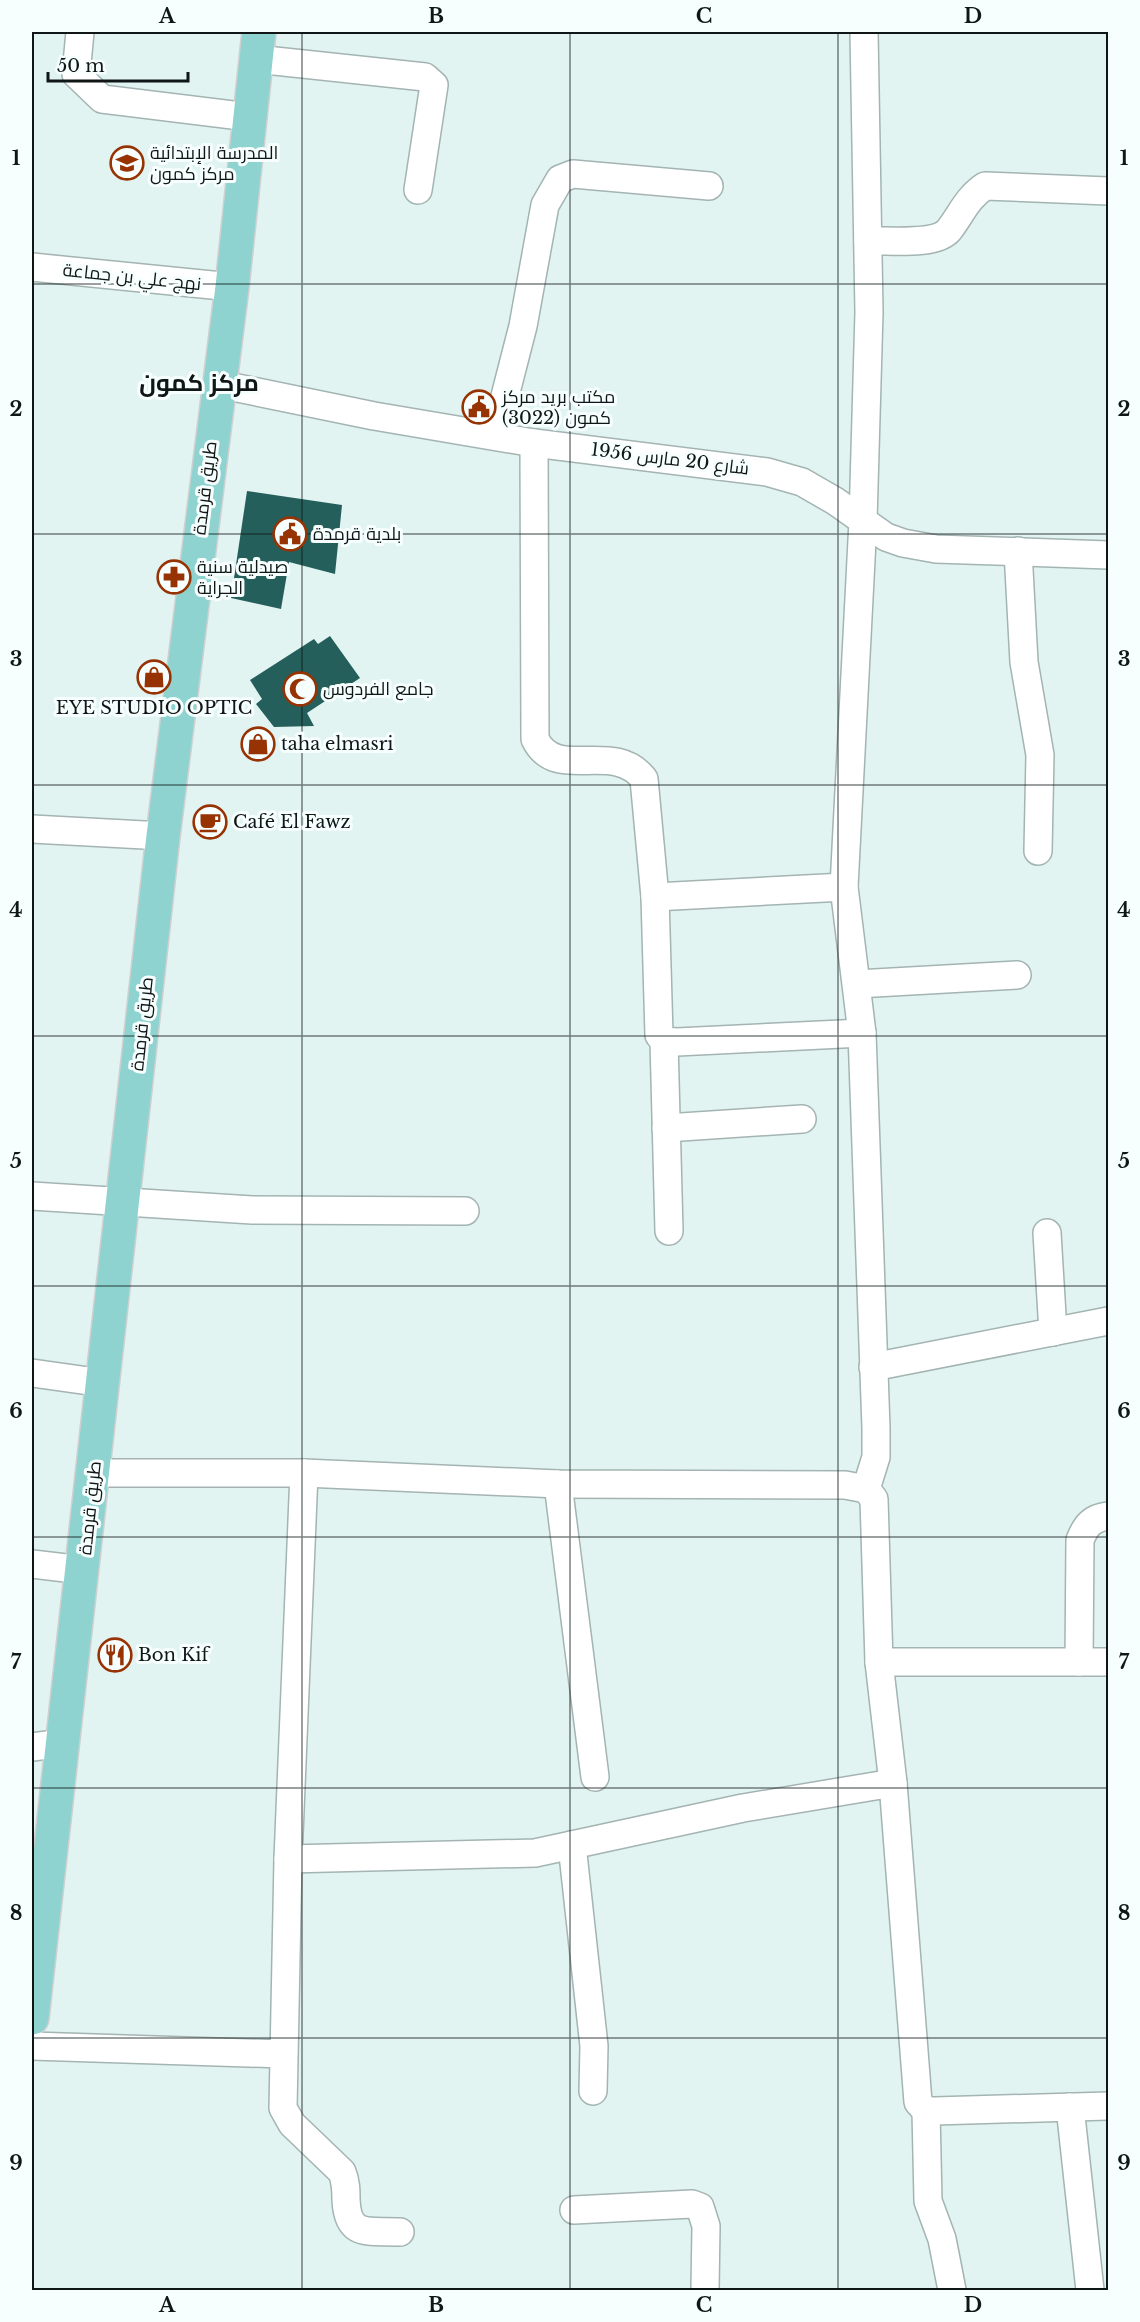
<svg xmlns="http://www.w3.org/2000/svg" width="1140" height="2322" viewBox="0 0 1140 2322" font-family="'Libre Baskerville',Cairo,serif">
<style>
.building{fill:#245f5b}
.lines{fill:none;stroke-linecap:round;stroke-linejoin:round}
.minor-casing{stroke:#a3b4b2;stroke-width:30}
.major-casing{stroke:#cfd0d0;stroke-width:36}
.minor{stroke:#fff;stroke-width:27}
.major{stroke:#8ed3d0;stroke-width:33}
.grid{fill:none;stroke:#101615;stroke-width:1.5;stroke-opacity:0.55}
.labels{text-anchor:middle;stroke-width:6;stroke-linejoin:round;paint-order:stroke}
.poi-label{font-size:18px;fill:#101615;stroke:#f7fefe;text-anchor:start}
.street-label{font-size:18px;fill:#101615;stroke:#f7fefe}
.district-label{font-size:24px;font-weight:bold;fill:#101615;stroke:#f7fefe}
.neatline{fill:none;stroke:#101615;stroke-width:2}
.grid-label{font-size:20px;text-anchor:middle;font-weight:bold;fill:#101615}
</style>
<rect width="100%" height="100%" fill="#e2f4f2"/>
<!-- building -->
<g class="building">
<polygon points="247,491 342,505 335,574 289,562 281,609 231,598"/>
<polygon points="330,636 360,678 307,713 314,726 274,727 256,704 262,699 250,680 314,639 318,644"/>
</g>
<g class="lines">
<!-- minor casing -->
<g class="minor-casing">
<g id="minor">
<polyline points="80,32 76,74 102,99 249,117"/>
<polyline points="864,32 869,312 863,521 844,887 862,1033 876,1428 876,1457 866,1489"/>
<polyline points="256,59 425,77 434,85 418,190"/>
<path d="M868 241C888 240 936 246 949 230 962 213 967 198 985 186L1108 191"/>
<polyline points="32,267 232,287"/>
<polyline points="218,384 374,416 534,443 767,472 802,482 835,501 886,537 903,543 936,549 1108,555"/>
<polyline points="495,435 523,326 545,205 560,179 573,174 709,186"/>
<path d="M534 443 535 739C556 783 613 739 644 779L655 897 659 1035 664 1041 677 1042 862 1033"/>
<polyline points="1018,551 1024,662 1040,755 1038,851"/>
<polyline points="32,829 163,836"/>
<polyline points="655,897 844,887"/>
<polyline points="857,984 1017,975"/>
<polyline points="664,1041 669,1231"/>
<polyline points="666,1128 802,1119"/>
<polyline points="32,1196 252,1210 465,1211"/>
<polyline points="1047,1233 1053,1332"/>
<polyline points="873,1367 1108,1321"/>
<polyline points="32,1373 103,1383"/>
<polyline points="94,1473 304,1473 558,1484 845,1485 866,1489 874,1499 879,1662 893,1783 918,2102 926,2111 935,2111 1108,2106"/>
<path d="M304 1473 288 1859 283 2108 292 2124 342 2172C346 2182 346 2190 346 2200 348 2239 369 2230 400 2232"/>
<polyline points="558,1484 595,1777"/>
<polyline points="32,1564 83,1570"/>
<polyline points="879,1662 1108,1662"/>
<path d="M1079 1662 1080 1540C1086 1525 1092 1518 1108 1516"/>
<polyline points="32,1747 63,1743"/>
<polyline points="572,1845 594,2046 593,2091"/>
<polyline points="288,1859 535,1853 743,1808 893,1783"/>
<polyline points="32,2046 283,2054"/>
<polyline points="1070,2107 1090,2290"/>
<polyline points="926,2111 928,2201 942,2239 952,2290"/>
<polyline points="574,2210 692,2204 700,2207 706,2226 705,2290"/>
</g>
</g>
<!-- major casing -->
<g class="major-casing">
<polyline id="major" points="32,2018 163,836 232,287 259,32"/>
</g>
<!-- minor -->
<use href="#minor" class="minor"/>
<!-- major -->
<use href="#major" class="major"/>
</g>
<!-- grid -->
<path class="grid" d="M302 32V2290M570 32V2290M838 32V2290M32 284H1108M32 534H1108M32 785H1108M32 1036H1108M32 1286H1108M32 1537H1108M32 1788H1108M32 2038H1108"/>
<!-- icons -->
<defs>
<g id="school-ring" transform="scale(1.725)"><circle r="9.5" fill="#f7fefe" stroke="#973202" stroke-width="1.5"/><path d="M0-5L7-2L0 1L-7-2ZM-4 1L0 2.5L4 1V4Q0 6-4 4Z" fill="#973202"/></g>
<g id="civic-ring" transform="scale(1.725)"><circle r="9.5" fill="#f7fefe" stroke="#973202" stroke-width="1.5"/><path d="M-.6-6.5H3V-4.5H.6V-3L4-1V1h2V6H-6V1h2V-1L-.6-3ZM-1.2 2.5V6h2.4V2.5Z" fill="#973202"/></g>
<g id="pharmacy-ring" transform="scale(1.725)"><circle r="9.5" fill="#f7fefe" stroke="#973202" stroke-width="1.5"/><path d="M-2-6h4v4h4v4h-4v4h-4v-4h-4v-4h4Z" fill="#973202"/></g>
<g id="shop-ring" transform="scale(1.725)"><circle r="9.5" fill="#f7fefe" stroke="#973202" stroke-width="1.5"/><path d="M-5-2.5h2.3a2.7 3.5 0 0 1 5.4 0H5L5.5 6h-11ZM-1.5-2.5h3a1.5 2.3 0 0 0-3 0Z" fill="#973202"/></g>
<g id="mosque-ring" transform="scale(1.725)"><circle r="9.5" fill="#f7fefe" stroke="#973202" stroke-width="1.5"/><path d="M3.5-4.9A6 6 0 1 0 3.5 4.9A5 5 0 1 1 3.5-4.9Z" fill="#973202"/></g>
<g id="cafe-ring" transform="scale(1.725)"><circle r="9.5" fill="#f7fefe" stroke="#973202" stroke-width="1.5"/><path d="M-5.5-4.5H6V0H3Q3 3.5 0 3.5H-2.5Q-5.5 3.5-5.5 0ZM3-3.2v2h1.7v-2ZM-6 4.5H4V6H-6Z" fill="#973202"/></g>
<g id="restaurant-ring" transform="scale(1.725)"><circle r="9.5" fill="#f7fefe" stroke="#973202" stroke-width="1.5"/><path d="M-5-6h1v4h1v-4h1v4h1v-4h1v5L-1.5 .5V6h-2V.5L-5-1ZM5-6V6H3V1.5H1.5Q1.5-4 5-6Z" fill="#973202"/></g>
</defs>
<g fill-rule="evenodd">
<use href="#school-ring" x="127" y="163"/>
<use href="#civic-ring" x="479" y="407"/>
<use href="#civic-ring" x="290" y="534"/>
<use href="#pharmacy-ring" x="174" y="577"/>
<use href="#shop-ring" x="154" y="677"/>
<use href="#mosque-ring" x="300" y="689"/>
<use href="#shop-ring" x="258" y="744"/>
<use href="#cafe-ring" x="210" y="822"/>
<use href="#restaurant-ring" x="115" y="1655"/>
</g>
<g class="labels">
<!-- poi labels -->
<g class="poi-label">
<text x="150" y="159">المدرسة الإبتدائية<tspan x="150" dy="21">مركز كمون</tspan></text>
<text x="502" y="403">مكتب بريد مركز<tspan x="502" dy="21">كمون (3022)</tspan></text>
<text x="313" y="540">بلدية قرمدة</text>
<text x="197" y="573">صيدلية سنية<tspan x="197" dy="21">الجراية</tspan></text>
<text x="323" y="695">جامع الفردوس</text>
<text x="154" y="714" text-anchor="middle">EYE STUDIO OPTIC</text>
<text x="281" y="750">taha elmasri</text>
<text x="233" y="828">Café El Fawz</text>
<text x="138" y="1661">Bon Kif</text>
</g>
<!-- street labels -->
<g class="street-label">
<text transform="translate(132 277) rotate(6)" y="6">نهج علي بن جماعة</text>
<text transform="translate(670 459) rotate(7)" y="6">شارع 20 مارس 1956</text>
<text transform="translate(205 488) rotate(-83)" y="6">طريق قرمدة</text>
<text transform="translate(142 1024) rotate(-84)" y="6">طريق قرمدة</text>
<text transform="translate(90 1508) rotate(-84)" y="6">طريق قرمدة</text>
</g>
<!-- district labels -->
<g class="district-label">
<text x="199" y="391">مركز كمون</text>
</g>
</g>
<!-- border -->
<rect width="1140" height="2322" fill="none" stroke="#f7fefe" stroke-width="66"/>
<!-- scale -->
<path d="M48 72v9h140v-9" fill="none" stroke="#101615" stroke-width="3"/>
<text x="57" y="72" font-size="18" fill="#101615" stroke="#f7fefe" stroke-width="4.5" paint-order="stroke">50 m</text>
<rect x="33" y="33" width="1074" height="2256" class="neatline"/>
<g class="grid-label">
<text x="167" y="23">A</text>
<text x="436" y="23">B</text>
<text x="704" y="23">C</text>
<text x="973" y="23">D</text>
<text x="16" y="165">1</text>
<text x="1124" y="165">1</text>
<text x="16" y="416">2</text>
<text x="1124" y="416">2</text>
<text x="16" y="666">3</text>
<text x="1124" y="666">3</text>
<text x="16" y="917">4</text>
<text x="1124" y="917">4</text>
<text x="16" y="1168">5</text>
<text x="1124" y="1168">5</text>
<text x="16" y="1418">6</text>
<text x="1124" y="1418">6</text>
<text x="16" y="1669">7</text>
<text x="1124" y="1669">7</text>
<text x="16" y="1920">8</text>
<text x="1124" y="1920">8</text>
<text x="16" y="2170">9</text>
<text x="1124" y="2170">9</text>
<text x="167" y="2312">A</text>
<text x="436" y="2312">B</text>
<text x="704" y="2312">C</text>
<text x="973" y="2312">D</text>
</g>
</svg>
